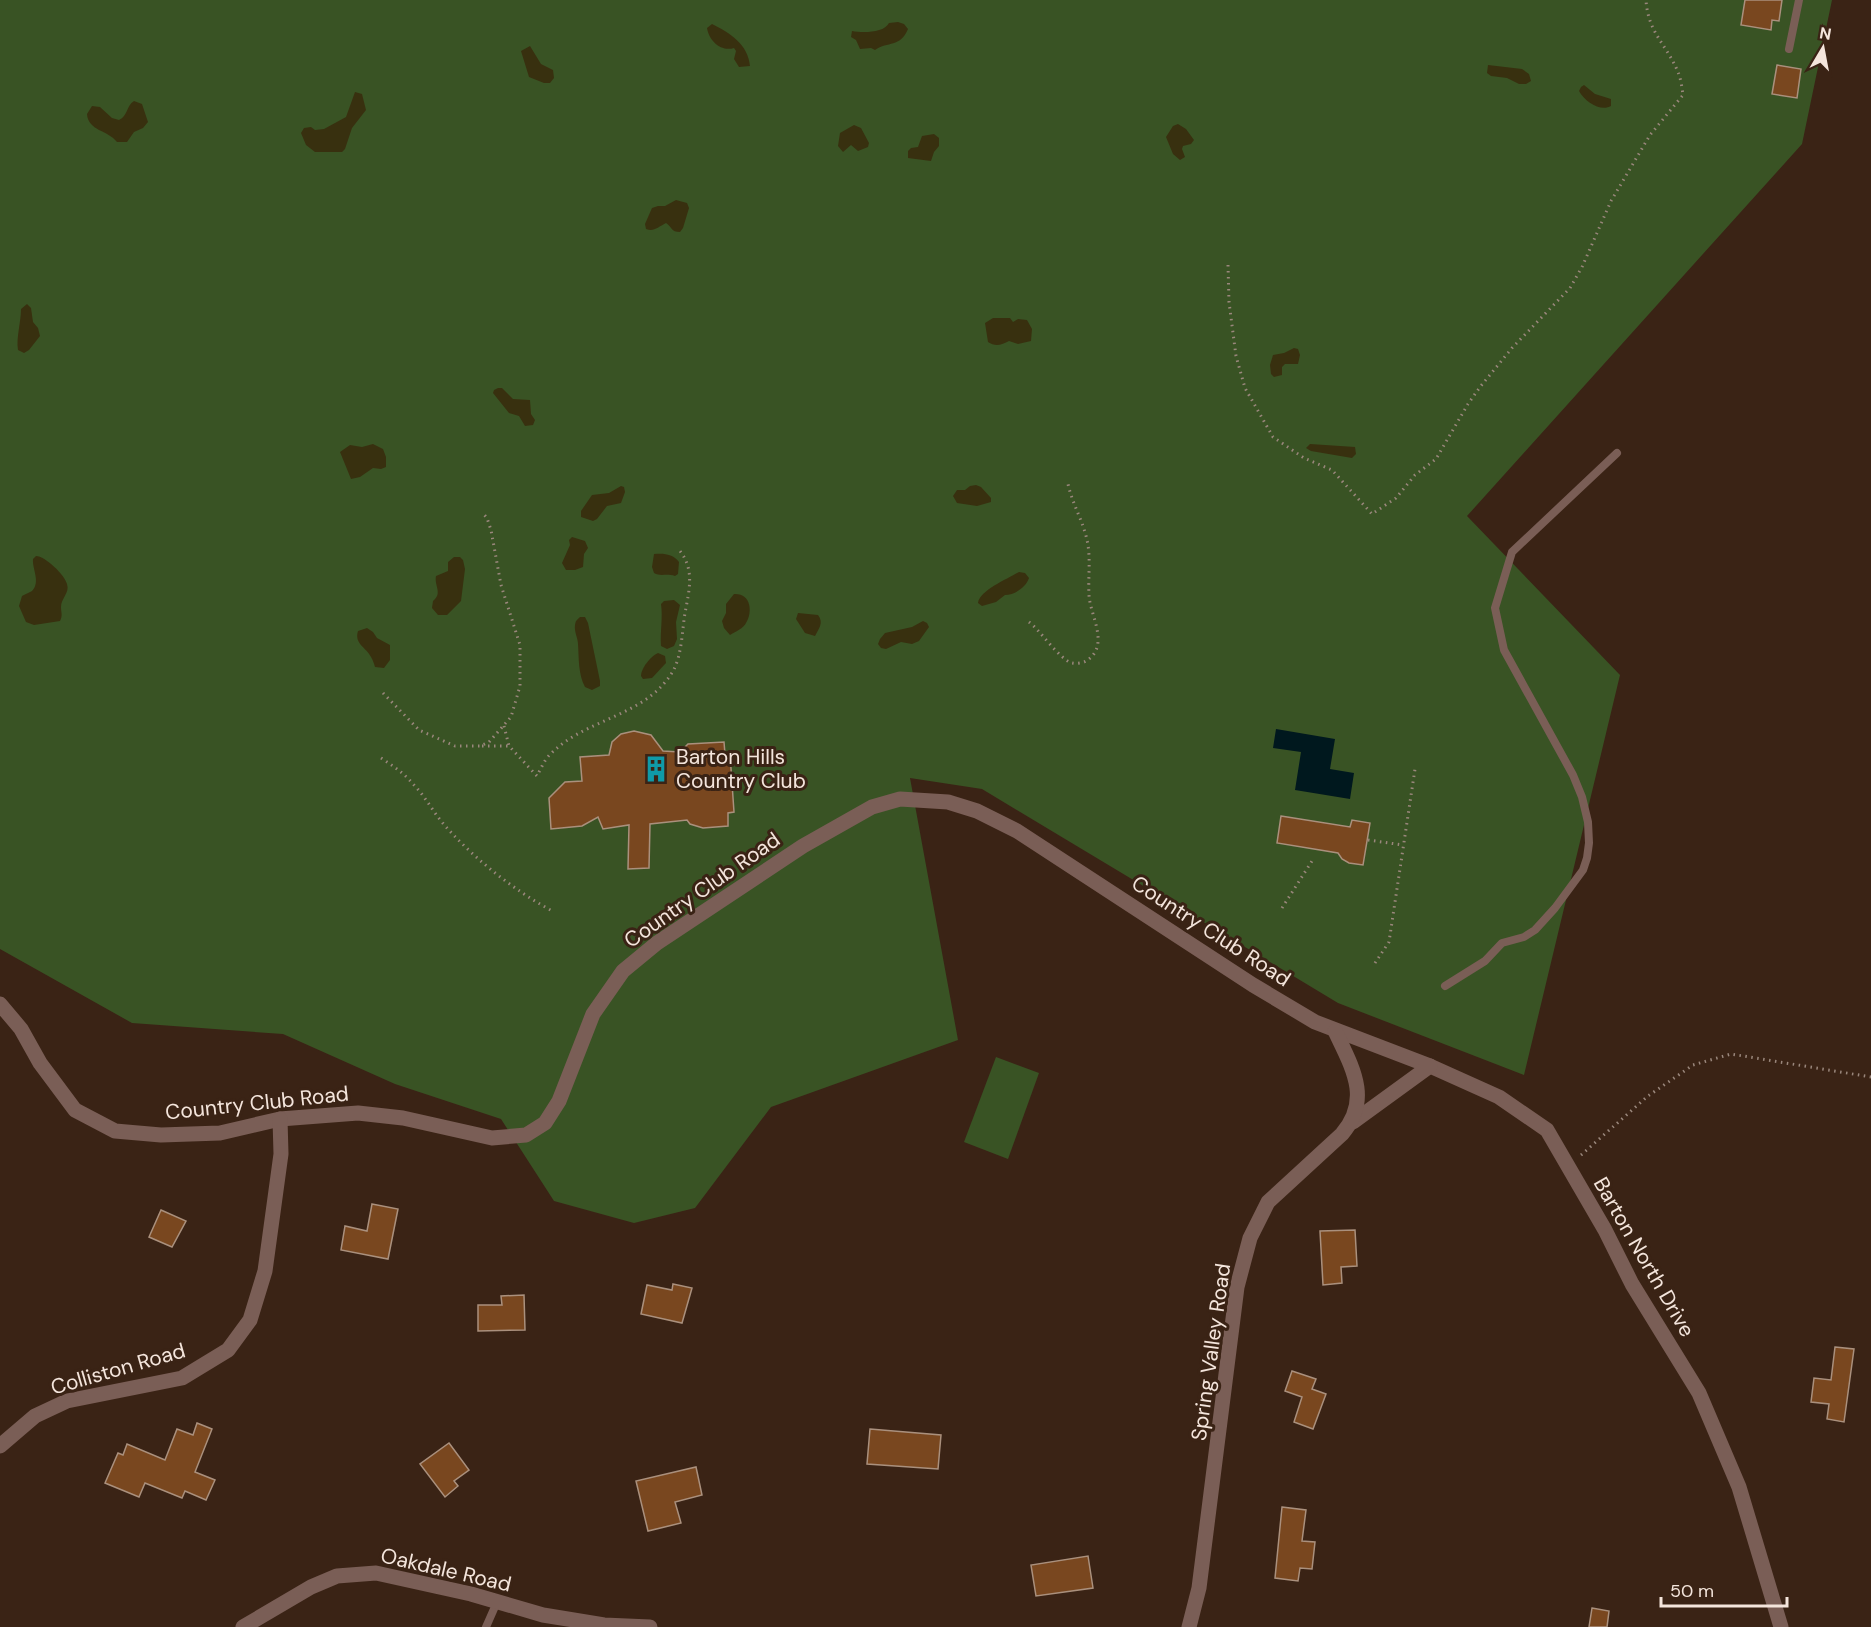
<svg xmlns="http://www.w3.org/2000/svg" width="1871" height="1627" viewBox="0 0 1871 1627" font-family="'DM Sans',sans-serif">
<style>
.green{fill:#395324}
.sand{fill:#38300f}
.water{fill:#00181e}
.building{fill:#79471f;stroke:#aa907d;stroke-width:1.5}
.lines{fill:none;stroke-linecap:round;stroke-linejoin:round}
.path{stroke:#9a877c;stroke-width:3;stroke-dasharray:1.5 4.5;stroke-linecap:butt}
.service{stroke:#7a5e56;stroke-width:8}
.minor{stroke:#7a5e56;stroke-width:15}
.labels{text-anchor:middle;stroke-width:6;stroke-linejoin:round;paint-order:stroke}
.poi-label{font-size:21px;fill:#f4e5dc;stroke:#3a2315;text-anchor:start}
.street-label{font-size:21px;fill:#f4e5dc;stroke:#3a2315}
</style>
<rect width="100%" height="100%" fill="#3a2315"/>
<!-- green -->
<g class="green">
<polygon points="0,0 1832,0 1802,144 1467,516 1620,675 1524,1075 1338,1003 982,789 910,778 958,1040 771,1107 695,1208 634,1223 554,1201 501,1119 395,1084 283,1034 132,1023 0,949"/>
<polygon points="996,1057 1039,1073 1008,1159 964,1142"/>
</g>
<!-- sand -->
<g class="sand">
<path d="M898 22 904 24 908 29C900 48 888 41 875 50L871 48 860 49 856 40 851 37 852 31C863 33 884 33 889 23Z"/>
<path d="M712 24C730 33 748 44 750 66L739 67 734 59 736 51 734 48C721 52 709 41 707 28Z"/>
<polygon points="530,46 541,64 553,70 554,78 550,83 544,83 529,77 521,51"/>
<polygon points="1488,65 1522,69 1529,74 1531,81 1526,84 1519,84 1507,78 1491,76 1487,73"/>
<path d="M1584 85 1595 94 1611 99V106C1601 112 1585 102 1579 91L1581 87Z"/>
<polygon points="355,92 362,94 366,110 352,128 345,149 342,152 315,152 306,145 301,133 304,128 311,127 315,130 324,129 346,117"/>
<path d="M134 101 142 104 148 122 143 128 134 132 127 142H117C108 130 88 131 87 114L92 106 100 107 112 118 119 120C128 116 126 106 134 101Z"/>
<polygon points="1178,124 1186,129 1194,140 1191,144 1183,146 1182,149 1185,157 1180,160 1173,154 1166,137 1173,126"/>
<polygon points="854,125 861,128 869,143 868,147 858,151 851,145 843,152 838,146 840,133"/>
<polygon points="934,134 939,138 939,146 934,152 931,161 908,158 908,151 911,148 918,147 922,136"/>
<path d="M676 200 687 203 689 208 683 228 680 232C671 232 672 227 666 223 658 227 654 232 646 229L645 224 652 208 658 206H665Z"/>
<path d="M27 304 31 308 33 322 38 328 40 336 29 350 24 353 18 350C16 338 21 322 21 309Z"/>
<path d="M993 318H1010L1013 322 1018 319 1027 320 1032 329 1031 341 1018 344 1009 341C1002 345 995 347 988 342L985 323Z"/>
<polygon points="1294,348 1298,349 1300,355 1298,364 1285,364 1282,367 1282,375 1274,377 1271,374 1270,365 1273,355 1284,353"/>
<polygon points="498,388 502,388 513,399 530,400 531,414 535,420 533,425 525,426 519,416 509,413 493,393 494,390"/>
<polygon points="373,444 383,449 386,457 386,467 381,469 373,468 360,477 351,479 340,452 350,445 362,447"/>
<polygon points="1310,444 1355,447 1356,454 1352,458 1311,451 1306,448"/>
<polygon points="976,485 981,487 991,498 991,502 977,506 957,503 953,496 957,490 965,490 970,486"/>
<polygon points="621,486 624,487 625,492 621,503 607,506 597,519 593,521 581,517 581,511 592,495 609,493"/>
<polygon points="572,537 585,541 588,548 584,554 583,567 575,570 566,570 562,563 570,545 569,540"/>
<path d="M654 554C664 553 673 554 679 562L678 574 675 576C666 573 661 577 654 573L652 567Z"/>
<path d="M36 556C45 556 65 575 67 584 70 593 61 598 61 607 61 613 63 615 60 621L34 625 26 622 19 606 22 596C25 594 29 593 32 591 41 582 32 569 33 559Z"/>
<path d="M454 557H460L463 560 465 569 461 601 447 615H438L432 608 433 601C443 593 434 586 436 576L448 571V562Z"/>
<path d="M1019 572 1025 573 1029 578C1026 587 1015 595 1005 595L996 602 982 606 978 603C980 590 1008 579 1019 572Z"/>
<path d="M734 594C751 593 753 612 746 623 744 628 735 632 730 635L724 628 722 621 726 613V604Z"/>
<path d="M674 600 680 605 676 622 677 639 674 646 667 649 661 646C660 632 663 618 661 604L664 601Z"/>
<path d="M798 613 818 615C824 623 819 628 815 636L805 633 796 619Z"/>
<path d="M580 617H585L588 623 600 681V686L592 690 585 687C578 674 579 658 578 644 578 638 574 632 575 625 576 620 576 621 580 617Z"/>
<polygon points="923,621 927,623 929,627 919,641 912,644 901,642 886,649 881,648 878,644 880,639 885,633 912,627"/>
<path d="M367 628 373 632 377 638 390 645V660L384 668 375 667C374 664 373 660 371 657 366 647 354 644 358 631Z"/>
<path d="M658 653 665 656 666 663 652 678 643 679 641 676C641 668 651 656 658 653Z"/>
</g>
<!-- water -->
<polygon class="water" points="1276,729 1335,739 1330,769 1354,773 1350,799 1295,790 1301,752 1273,748"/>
<!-- building -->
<g class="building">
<polygon points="1745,0 1782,0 1779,21 1772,20 1771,30 1741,25"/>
<polygon points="1777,65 1801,69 1797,98 1772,94"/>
<polygon points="634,731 651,735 663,751 680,752 688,744 724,742 725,754 730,754 734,812 728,813 728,826 703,828 690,824 687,820 650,824 649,868 628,869 629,825 603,829 598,817 582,826 551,829 549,798 565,782 582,781 580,757 609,755 612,742 621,734"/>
<polygon points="1281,816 1350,827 1352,820 1370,823 1363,865 1349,863 1342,859 1338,853 1277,843"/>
<polygon points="372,1204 398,1209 388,1259 341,1250 345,1226 367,1231"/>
<polygon points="161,1210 186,1221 172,1247 149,1237"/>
<polygon points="1355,1230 1357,1266 1341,1267 1342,1283 1323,1285 1320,1231"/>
<polygon points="673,1284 692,1288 682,1323 641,1314 647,1285 672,1290"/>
<polygon points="524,1295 525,1330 478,1331 478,1305 502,1305 501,1296"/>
<polygon points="1835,1347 1854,1349 1844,1422 1827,1419 1829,1404 1811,1402 1814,1378 1831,1380"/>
<polygon points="1292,1371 1316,1379 1312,1389 1326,1394 1313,1429 1294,1422 1302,1397 1285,1391"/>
<polygon points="197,1423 212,1429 195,1472 215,1480 206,1500 185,1491 182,1498 145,1483 139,1497 105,1483 118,1453 123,1455 127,1444 165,1460 177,1429 193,1435"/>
<polygon points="870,1429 941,1435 938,1469 867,1464"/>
<polygon points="449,1443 469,1470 454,1481 458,1486 445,1497 420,1464"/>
<polygon points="696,1467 702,1495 675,1502 681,1523 648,1531 636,1481"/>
<polygon points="1282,1507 1306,1510 1302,1541 1315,1542 1312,1569 1300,1568 1298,1581 1275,1578"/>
<polygon points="1088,1556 1093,1588 1036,1596 1031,1565"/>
<polygon points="1592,1608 1609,1611 1607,1627 1589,1627"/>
</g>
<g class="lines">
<!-- path -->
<g class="path">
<path d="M1228 265 1229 302 1236 356 1245 388 1273 437 1304 458 1332 470 1372 514 1396 498 1415 475 1436 459 1468 404 1480 387 1512 348 1570 288 1582 267 1611 201 1650 135 1683 95C1682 88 1681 79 1678 72 1667 45 1648 33 1646 0"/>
<path d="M1029 622C1041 631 1059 659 1072 663 1077 664 1085 663 1089 659 1109 643 1090 615 1089 595 1088 577 1091 557 1087 540 1083 521 1072 503 1068 484"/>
<polyline points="383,693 419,730 455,746 480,746 489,742 511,717 520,686 520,645 501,585 491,530 487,518 482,512"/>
<path d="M504 726 509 746 537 776C540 770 543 764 546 759 580 718 645 719 673 671 682 655 682 631 685 613 689 591 695 570 680 551"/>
<polyline points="482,746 509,746"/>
<path d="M381 758C393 766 404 773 413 784 426 797 434 814 447 828 477 861 515 891 554 912"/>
<polyline points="1368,840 1403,845"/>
<polyline points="1282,908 1312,861"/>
<polyline points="1375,963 1389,942 1415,769"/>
<polyline points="1581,1155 1648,1096 1693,1065 1731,1054 1871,1077"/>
</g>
<!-- service -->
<g class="service">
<polyline points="1789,49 1799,0"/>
<polyline points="1445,986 1485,961 1502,943 1524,937 1535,930 1555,908 1583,870 1587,858 1589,843 1588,822 1582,797 1573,775 1504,650 1495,608 1512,552 1617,453"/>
<polyline points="486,1627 497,1602"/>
</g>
<!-- minor -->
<g class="minor">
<polyline points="0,1004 21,1029 40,1063 75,1110 115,1131 161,1135 220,1133 280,1119 358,1113 403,1118 492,1138 526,1135 545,1123 559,1101 593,1014 623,971 657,943 803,846 872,807 900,799 948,802 977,811 1017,831 1253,985 1315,1022 1430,1066 1499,1097 1547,1130 1605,1230 1632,1284 1699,1393 1739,1487 1781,1627"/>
<polyline points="1353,1122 1430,1066"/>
<polyline points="0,1446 35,1416 67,1401 182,1378 228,1350 250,1320 265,1271 281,1154 280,1119"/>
<polyline points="243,1627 311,1587 337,1576 376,1573 471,1594 543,1615 604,1625 650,1627"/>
<path d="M1189 1627 1199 1588 1237 1287 1250 1238 1268 1202 1342 1134C1372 1099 1352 1067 1335 1031"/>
</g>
</g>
<!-- icons -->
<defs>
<g id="building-bare" transform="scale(2.07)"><path d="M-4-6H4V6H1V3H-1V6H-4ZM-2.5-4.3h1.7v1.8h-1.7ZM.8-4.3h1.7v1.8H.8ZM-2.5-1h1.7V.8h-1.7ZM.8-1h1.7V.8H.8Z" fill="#0f9aa8" stroke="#3a2315" stroke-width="2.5" paint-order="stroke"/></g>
</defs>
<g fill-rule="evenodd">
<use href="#building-bare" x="656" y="769"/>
</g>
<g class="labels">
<!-- poi labels -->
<g class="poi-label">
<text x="676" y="764">Barton Hills<tspan x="676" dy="24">Country Club</tspan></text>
</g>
<!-- street labels -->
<g class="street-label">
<text transform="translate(702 890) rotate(-35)" y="7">Country Club Road</text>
<text transform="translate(1211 931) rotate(33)" y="7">Country Club Road</text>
<text transform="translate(257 1103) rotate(-6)" y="7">Country Club Road</text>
<text transform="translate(1644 1257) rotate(60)" y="7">Barton North Drive</text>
<text transform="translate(1211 1352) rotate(-82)" y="7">Spring Valley Road</text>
<text transform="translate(118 1369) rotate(-16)" y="7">Colliston Road</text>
<text transform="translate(446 1570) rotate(13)" y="7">Oakdale Road</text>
</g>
</g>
<!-- north arrow -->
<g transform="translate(1823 48) rotate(10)" stroke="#3a2315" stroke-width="4.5" paint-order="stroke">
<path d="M0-4.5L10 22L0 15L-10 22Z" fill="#f4e5dc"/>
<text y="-9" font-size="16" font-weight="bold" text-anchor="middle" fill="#f4e5dc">N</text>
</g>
<!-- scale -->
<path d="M1661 1597v9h126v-9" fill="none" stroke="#f4e5dc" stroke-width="3"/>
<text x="1670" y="1597" font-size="18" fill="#f4e5dc" stroke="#3a2315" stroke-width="4.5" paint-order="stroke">50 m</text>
</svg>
